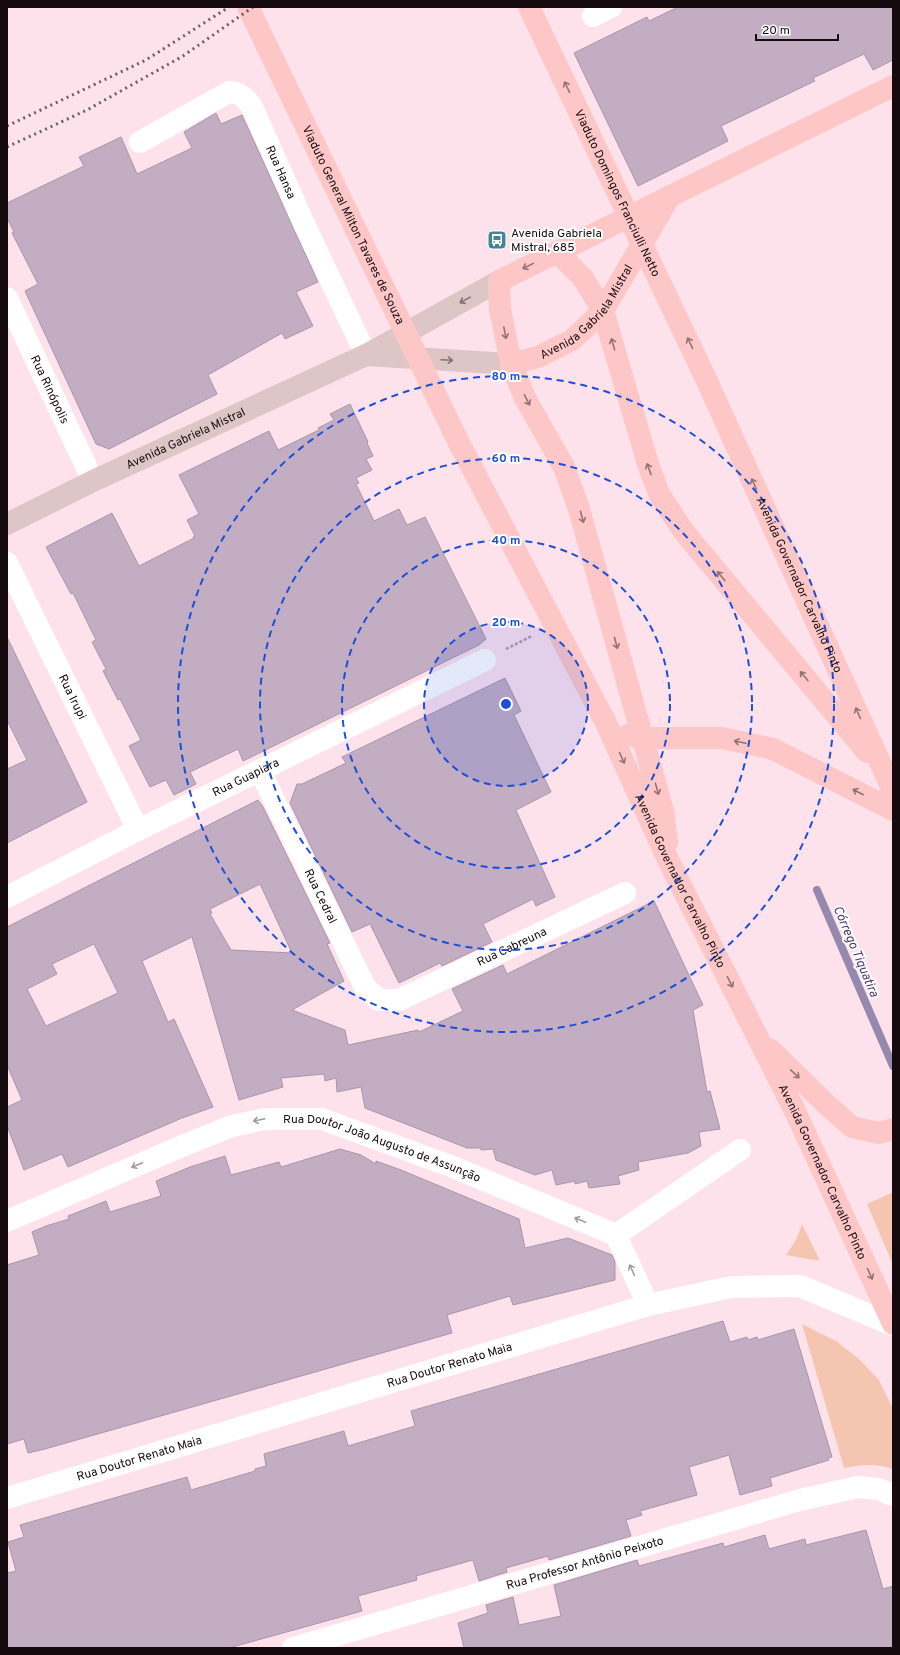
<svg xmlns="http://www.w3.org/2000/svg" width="900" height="1655" viewBox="0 0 900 1655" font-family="Overpass,sans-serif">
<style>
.green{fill:#f4c6b1}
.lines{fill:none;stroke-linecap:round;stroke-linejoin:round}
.stream{stroke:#9789ae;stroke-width:8}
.building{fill:#c3adc3;stroke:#ab95ab;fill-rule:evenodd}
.path{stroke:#b29ca4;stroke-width:2.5;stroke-dasharray:3 2;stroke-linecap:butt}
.minor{stroke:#fff;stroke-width:22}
.secondary{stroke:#dec6c6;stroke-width:22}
.primary{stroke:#fdc7c7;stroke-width:22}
.rail{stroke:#6e5d63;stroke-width:3;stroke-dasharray:2 4;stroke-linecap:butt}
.oneway{stroke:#957274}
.oneway2{stroke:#847274}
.oneway3{stroke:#a19d9f}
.ring{fill:none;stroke:#1d4ed8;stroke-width:2;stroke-dasharray:7 5}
.labels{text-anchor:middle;stroke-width:4;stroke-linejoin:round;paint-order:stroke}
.street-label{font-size:12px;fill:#150b0f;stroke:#fff}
.poi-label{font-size:12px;fill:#150b0f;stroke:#fff;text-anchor:start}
.water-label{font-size:13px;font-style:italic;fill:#4e3774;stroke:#fff}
.centre{fill:#1d4ed8;stroke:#fff;stroke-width:2}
.ring-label{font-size:12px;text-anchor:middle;font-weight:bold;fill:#1d4ed8;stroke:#fff;stroke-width:4;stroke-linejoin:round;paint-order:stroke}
</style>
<rect width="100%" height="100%" fill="#fde2ec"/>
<!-- green -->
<g class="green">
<polygon points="893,1192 893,1265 867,1204"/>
<polygon points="802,1224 820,1261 786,1255 796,1240"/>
<path d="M802 1324 836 1341 859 1359 879 1380 893 1409V1469C874 1463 863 1465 844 1468Z"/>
</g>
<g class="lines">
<!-- stream -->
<polyline class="stream" points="817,890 893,1066"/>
</g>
<!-- building -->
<g class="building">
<polygon points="678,7 893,7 893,60 873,70 864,54 813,78 815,81 721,126 728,141 638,186 574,53 647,17 649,21"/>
<polygon points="216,113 221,124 242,115 318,282 296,292 313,326 285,339 282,333 208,375 217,394 109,449 96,444 25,291 38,284 12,233 14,232 7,218 7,203 84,166 79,157 121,137 137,174 192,148 184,132"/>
<polygon points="350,404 368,442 367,443 373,456 366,459 372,470 356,478 359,483 356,484 374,521 399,509 407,525 425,517 486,639 479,645 243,761 238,749 190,772 196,784 174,795 166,780 150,787 129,746 141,740 120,699 118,700 103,671 106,669 92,642 96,640 73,593 71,594 46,547 112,513 139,566 194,538 193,537 195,536 187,520 199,514 179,475 269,431 278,450 319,430 318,428 334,420 330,414"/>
<polygon points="7,637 87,802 7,843 7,769 27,760 7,720"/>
<polygon points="505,678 521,711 514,715 551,792 516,810 555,897 536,906 533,899 483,924 492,942 442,966 440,963 399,983 370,924 352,932 290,803 297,784 302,784 346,763 342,757"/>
<path d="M258 800 263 807 330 943 327 944 344 981 292 1010 345 1030 348 1045 418 1030 419 1032 463 1011 452 989 503 965 507 974 654 901 703 1005 693 1010 707 1092 710 1091 720 1129 699 1132 701 1146 688 1153 638 1162 639 1170 618 1176 620 1184 589 1188 587 1181 575 1184V1181L556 1185 552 1170 535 1175 496 1160 493 1149 481 1150V1148H467L365 1108 361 1087 337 1092 336 1078 325 1081 324 1074 281 1078 283 1087 239 1100 192 937 142 961 168 1022 174 1019 213 1107 182 1118 68 1167 62 1154 24 1170 7 1126V1107L22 1100 7 1065V927ZM260 884 292 953 231 950 210 914 212 913 210 909ZM94 944 118 993 46 1026 27 989 57 974 52 964Z"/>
<polygon points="340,1149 361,1155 376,1164 376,1161 401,1170 519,1219 525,1248 568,1238 612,1255 615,1262 615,1280 513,1305 510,1296 447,1315 452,1333 45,1449 28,1453 24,1439 7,1444 7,1265 39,1255 32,1232 46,1226 69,1219 68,1216 106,1201 110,1212 161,1196 156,1181 190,1167 225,1156 231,1175 279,1162 281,1167"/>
<polygon points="723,1321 730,1342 747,1337 748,1340 757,1337 758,1340 794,1329 832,1457 828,1458 829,1460 770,1478 772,1486 740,1495 729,1455 689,1467 697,1495 640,1511 642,1515 626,1520 631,1536 549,1560 548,1556 506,1568 507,1572 479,1581 473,1560 416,1576 417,1580 358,1596 362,1611 229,1648 7,1648 7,1573 16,1571 8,1542 24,1537 20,1525 187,1477 191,1490 255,1471 255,1469 266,1466 264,1454 344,1431 348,1446 415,1426 411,1411"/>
<polygon points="866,1530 883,1589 893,1586 893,1648 464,1648 458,1623 488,1613 486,1605 513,1597 519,1625 561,1616 554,1585 637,1560 639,1566 723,1543 724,1547 765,1535 769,1549 805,1539 806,1545"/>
</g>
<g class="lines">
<!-- path -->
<polyline class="path" points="506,649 532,636"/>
<!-- minor -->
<g class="minor">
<polyline points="593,16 611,7"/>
<path id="s1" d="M140 142 229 92C241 93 245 97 252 107L305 226 366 355"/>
<path id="s2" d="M7 298 93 481"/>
<path id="s3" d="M7 563 138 830"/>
<path id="s4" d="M260 771 365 987 379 1000H399L625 893"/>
<path id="s5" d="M7 897 138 830 485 660"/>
<path id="s6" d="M7 1221 180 1147 232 1126 265 1119H322L453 1167 616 1235"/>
<polyline points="616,1235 740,1150"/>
<polyline points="616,1235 648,1305"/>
<path id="s7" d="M7 1498 648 1305 731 1287 800 1286 893 1325"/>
<path id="s8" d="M293 1648 800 1500 858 1487 878 1489 893 1495"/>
</g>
<!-- secondary -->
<g class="secondary">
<polyline points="366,355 511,364"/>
<path id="s9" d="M7 524 93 481 366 355 499 281"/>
</g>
<!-- primary -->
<g class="primary">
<path id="s10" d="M248 7 459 443 606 723 668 860 795 1111 893 1324"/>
<path id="s11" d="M529 7 706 379 893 791"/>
<polyline points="557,252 583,278 603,311 648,464 659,494 684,532 867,752"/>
<path id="s12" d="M511 364 538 357 572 340 603 311 670 196"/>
<polyline points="628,735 642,738 722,738 773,749 893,810"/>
<polyline points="667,842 663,811 579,509 564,467 525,398 511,364 500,309 499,281 893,86"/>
<polyline points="771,1050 826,1104 852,1127 879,1133 893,1129"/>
</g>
<!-- rail -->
<g class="rail">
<polyline points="7,126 146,60 229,7"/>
<polyline points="7,147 87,110 183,56 253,7"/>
</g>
</g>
<!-- one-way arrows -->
<defs><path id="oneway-shaft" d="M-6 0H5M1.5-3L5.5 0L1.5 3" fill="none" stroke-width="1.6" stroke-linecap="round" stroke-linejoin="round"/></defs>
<g class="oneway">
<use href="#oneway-shaft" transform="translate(567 87) rotate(-116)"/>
<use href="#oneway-shaft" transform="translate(528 266) rotate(154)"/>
<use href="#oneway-shaft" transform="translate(505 333) rotate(79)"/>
<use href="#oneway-shaft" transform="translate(690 343) rotate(-116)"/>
<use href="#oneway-shaft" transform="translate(613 344) rotate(-106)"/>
<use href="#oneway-shaft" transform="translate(527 400) rotate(63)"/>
<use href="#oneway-shaft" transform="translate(649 469) rotate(-110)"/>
<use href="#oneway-shaft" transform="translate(754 484) rotate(-114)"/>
<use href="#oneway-shaft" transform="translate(582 517) rotate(75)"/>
<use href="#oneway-shaft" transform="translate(721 576) rotate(-130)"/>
<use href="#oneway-shaft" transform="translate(616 643) rotate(75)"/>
<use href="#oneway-shaft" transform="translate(804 676) rotate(-130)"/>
<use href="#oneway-shaft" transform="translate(858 713) rotate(-114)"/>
<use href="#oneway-shaft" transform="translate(740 742) rotate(-168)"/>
<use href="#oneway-shaft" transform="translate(622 758) rotate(66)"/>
<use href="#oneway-shaft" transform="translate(657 789) rotate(74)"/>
<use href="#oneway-shaft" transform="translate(858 792) rotate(-153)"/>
<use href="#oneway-shaft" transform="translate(730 982) rotate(63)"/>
<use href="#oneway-shaft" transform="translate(795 1074) rotate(44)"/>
<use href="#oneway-shaft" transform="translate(870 1274) rotate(66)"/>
</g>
<g class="oneway2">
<use href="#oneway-shaft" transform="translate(465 300) rotate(151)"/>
<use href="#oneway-shaft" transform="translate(447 360) rotate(3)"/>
</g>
<g class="oneway3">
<use href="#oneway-shaft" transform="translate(259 1120) rotate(168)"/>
<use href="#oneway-shaft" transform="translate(137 1165) rotate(157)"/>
<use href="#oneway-shaft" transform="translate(580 1220) rotate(-157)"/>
<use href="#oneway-shaft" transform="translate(632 1270) rotate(-114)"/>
</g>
<!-- distance rings -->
<circle cx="506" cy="704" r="82" fill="#1d4ed8" fill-opacity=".12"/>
<g class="ring">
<circle cx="506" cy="704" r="82"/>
<circle cx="506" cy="704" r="164"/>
<circle cx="506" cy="704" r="246"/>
<circle cx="506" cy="704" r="328"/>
</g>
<!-- icons -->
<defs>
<g id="bus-square" transform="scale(1)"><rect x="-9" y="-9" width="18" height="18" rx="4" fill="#448597" stroke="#fff"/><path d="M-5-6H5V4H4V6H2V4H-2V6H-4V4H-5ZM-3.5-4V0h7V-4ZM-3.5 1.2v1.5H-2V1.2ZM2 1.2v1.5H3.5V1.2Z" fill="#fff"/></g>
</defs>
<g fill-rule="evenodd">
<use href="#bus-square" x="497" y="240"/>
</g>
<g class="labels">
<!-- street labels -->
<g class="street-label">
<text dy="4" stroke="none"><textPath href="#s1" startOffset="202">Rua Hansa</textPath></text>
<text dy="4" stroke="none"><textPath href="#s11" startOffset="206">Viaduto Domingos Franciulli Netto</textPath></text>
<text dy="4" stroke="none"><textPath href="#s10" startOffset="242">Viaduto General Milton Tavares de Souza</textPath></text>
<text dy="4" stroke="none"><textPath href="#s12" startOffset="96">Avenida Gabriela Mistral</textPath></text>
<text dy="4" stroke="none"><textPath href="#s2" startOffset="101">Rua Rinópolis</textPath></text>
<text dy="4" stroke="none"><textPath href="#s9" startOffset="198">Avenida Gabriela Mistral</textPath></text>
<text dy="4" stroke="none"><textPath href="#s11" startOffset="638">Avenida Governador Carvalho Pinto</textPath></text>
<text dy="4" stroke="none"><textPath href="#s3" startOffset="149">Rua Irupi</textPath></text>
<text dy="4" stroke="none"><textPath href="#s5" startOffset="267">Rua Guapiara</textPath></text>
<text dy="4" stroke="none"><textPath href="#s10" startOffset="975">Avenida Governador Carvalho Pinto</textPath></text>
<text dy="4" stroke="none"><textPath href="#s4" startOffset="139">Rua Cedral</textPath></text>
<text dy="4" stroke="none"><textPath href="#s4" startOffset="404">Rua Cabreuna</textPath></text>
<text dy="4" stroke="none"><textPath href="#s6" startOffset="400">Rua Doutor João Augusto de Assunção</textPath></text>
<text dy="4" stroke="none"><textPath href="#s10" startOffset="1299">Avenida Governador Carvalho Pinto</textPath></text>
<text dy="4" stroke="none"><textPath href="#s7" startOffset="462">Rua Doutor Renato Maia</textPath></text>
<text dy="4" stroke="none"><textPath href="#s7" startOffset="138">Rua Doutor Renato Maia</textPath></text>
<text dy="4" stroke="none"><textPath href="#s8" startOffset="304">Rua Professor Antônio Peixoto</textPath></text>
</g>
<!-- poi labels -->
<g class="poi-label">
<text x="511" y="237">Avenida Gabriela<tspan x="511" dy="14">Mistral, 685</tspan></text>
</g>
<!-- water labels -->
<g class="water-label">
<text transform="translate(857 951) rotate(67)" y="5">Córrego Tiquatira</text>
</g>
</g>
<circle cx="506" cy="704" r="6" class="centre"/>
<g class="ring-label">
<text x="506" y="380">80 m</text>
<text x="506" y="462">60 m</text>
<text x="506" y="544">40 m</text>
<text x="506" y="626">20 m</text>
</g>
<!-- border -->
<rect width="900" height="1655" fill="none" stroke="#150b0f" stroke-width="16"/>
<!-- scale -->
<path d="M756 34v6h82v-6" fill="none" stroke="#150b0f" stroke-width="2"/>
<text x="762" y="34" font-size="12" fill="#150b0f" stroke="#ffffff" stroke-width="3" paint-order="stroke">20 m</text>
</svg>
